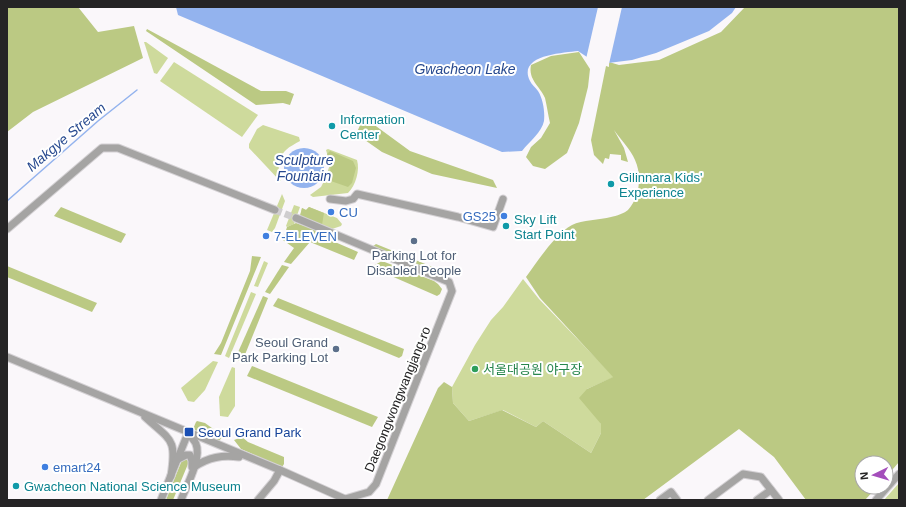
<svg xmlns="http://www.w3.org/2000/svg" width="906" height="507" viewBox="0 0 906 507" font-family="Arial,'Noto Sans KR',sans-serif">
<style>
.green{fill:#ceda9c}
.forest{fill:#bbc983}
.water{fill:#93b3ee}
.pier{fill:#faf7fa}
.lines{fill:none;stroke-linecap:round;stroke-linejoin:round}
.stream{stroke:#93b3ee;stroke-width:1.5}
.minor-tunnel{stroke:#cfcdcf;stroke-width:7;stroke-dasharray:7 3.5;stroke-linecap:butt}
.minor-casing{stroke:#d4d1d4;stroke-width:9}
.minor{stroke:#a5a4a3;stroke-width:7}
.culture-dot{fill:#0f9aa8;stroke:#fff;stroke-width:1.5}
.shop-dot{fill:#3f7fe0;stroke:#fff;stroke-width:1.5}
.service-dot{fill:#5c6f8a;stroke:#fff;stroke-width:1.5}
.leisure-dot{fill:#2e9e5b;stroke:#fff;stroke-width:1.5}
.transit-dot{fill:#1a4fb4;stroke:#fff;stroke-width:1.5}
.labels{text-anchor:middle;stroke-width:4;stroke-linejoin:round;paint-order:stroke}
.culture-label{font-size:13px;fill:#0d838f;stroke:#fff;text-anchor:start}
.shop-label{font-size:13px;fill:#366cbe;stroke:#fff;text-anchor:start}
.service-label{font-size:13px;fill:#4e5e75;stroke:#fff}
.leisure-label{font-size:13px;fill:#27864d;stroke:#fff;text-anchor:start}
.street-label{font-size:13px;fill:#252425;stroke:#fff}
.transit-label{font-size:13px;fill:#164399;stroke:#fff;text-anchor:start}
.water-label{font-size:14px;font-style:italic;fill:#27498f;stroke:#fff}
</style>
<rect width="100%" height="100%" fill="#faf7fa"/>
<!-- green -->
<g class="green">
<polygon points="144,42 146,42 168,58 157,74 154,73"/>
<polygon points="174,62 258,115 242,137 160,81"/>
<path d="M263 125 299 137 300 141C295 144 290 146 286 150 278 157 277 172 281 181H280L249 148V144L257 129Z"/>
<path d="M328 149 357 160C360 170 356 185 348 193L313 197 310 195 321 187 326 177 330 164 326 150Z"/>
<polygon points="282,194 285,201 275,228 272,232 267,230"/>
<polygon points="294,205 300,207 294,224 287,227 286,226"/>
<polygon points="309,207 337,218 342,224 341,226 332,229 300,216 302,208 306,210"/>
<polygon points="264,261 268,263 258,287 254,286"/>
<polygon points="523,279 539,299 614,377 587,389 601,424 601,433 591,453 543,421 536,427 503,410 469,421 453,403 452,387 475,345 491,320 503,307"/>
<polygon points="251,292 256,294 229,358 225,356"/>
<polygon points="213,361 218,362 205,390 194,402 188,401 181,388"/>
<polygon points="232,367 235,368 235,406 228,417 220,416 219,397"/>
<polygon points="899,483 899,500 884,500"/>
</g>
<!-- forest -->
<g class="forest">
<polygon points="7,7 78,7 98,32 134,26 143,58 33,112 7,132"/>
<path d="M745 7H899V462L886 477V463H862V487H877L865 500H806L774 457 739 429 643 500H387L438 388 444 382 452 387 453 403 469 421 502 410 536 427 543 421 591 453 601 433V424L579 398 587 389 613 377 540 298 526 277C538 261 554 235 572 225 582 220 600 220 611 217 616 216 625 213 628 210 640 197 642 175 635 160 631 150 621 140 614 130L624 148 628 162 621 160V155L610 154 609 159 605 158 603 164 594 155 591 140 606 66 609 67V62L619 65 659 60 721 32Z"/>
<polygon points="147,29 261,91 286,91 294,94 290,105 283,103 256,105 146,31"/>
<path d="M579 52 590 69 588 87 579 123 567 153 545 169 533 166 526 157 531 147 541 138 550 123C548 115 547 106 545 98 540 86 528 80 531 65L551 56Z"/>
<polygon points="365,120 369,121 410,151 493,180 497,188 432,174 382,152 362,138 363,134 357,132 362,121"/>
<path d="M330 151 353 161 356 168 352 183 348 187 328 180C331 170 332 163 327 154Z"/>
<polygon points="61,207 126,234 121,243 54,216"/>
<polygon points="309,207 324,213 322,225 300,216 302,208 306,210"/>
<polygon points="296,223 324,233 328,239 358,252 354,260 310,242 291,264 284,262 294,248 283,240 287,227"/>
<polygon points="376,244 445,272 442,275 372,247"/>
<polygon points="252,256 261,257 221,355 214,354 221,343 250,271"/>
<polygon points="382,261 434,281 438,284 442,289 440,294 437,296 373,268 373,266"/>
<polygon points="282,265 289,267 270,294 265,292"/>
<polygon points="7,266 97,303 92,312 7,277"/>
<polygon points="263,296 268,298 242,362 235,359"/>
<polygon points="278,298 404,349 402,356 399,358 273,306"/>
<polygon points="252,366 378,417 372,427 247,376"/>
<polygon points="197,421 205,423 223,436 219,441 193,429 196,422"/>
<polygon points="242,437 248,442 284,457 284,464 282,467 241,449 234,440"/>
<polygon points="185,459 188,460 188,464 173,500 166,500 182,460"/>
</g>
<!-- water -->
<g class="water">
<path d="M176 7H736L732 13 709 31 656 53 632 60 608 63 587 57 578 51C562 53 517 55 530 81 532 85 535 87 538 91 543 99 545 111 544 121 542 132 529 142 522 151L502 152 178 15Z"/>
<circle cx="304" cy="168" r="20"/>
</g>
<!-- pier -->
<polygon class="pier" points="598,7 622,7 609,64 586,59"/>
<g class="lines">
<!-- stream -->
<polyline class="stream" points="7,201 98,121 137,90"/>
<!-- minor-tunnel -->
<polyline class="minor-tunnel" points="275,210 296,218"/>
<!-- minor casing -->
<g class="minor-casing">
<g id="minor">
<polyline points="330,199 346,201 353,199 357,194 458,217 493,227 503,199"/>
<polyline points="7,229 102,148 118,148 275,210"/>
<polyline points="7,357 280,470 345,499 369,492 376,484 452,291 449,282 296,218"/>
<path d="M145 417C171 441 177 438 171 476"/>
<polyline points="176,460 186,455 190,455 192,461 192,467"/>
<path d="M194 467C209 457 222 455 239 457"/>
<polyline points="161,500 188,433"/>
<path d="M181 500C186 487 202 458 196 444 195 441 191 437 189 434"/>
<polyline points="258,500 274,481 280,470"/>
<polyline points="660,500 671,492 677,500"/>
<polyline points="708,500 743,474 761,477 779,500"/>
<polyline points="757,500 771,490"/>
<polyline points="876,500 899,474"/>
</g>
</g>
<!-- minor -->
<use href="#minor" class="minor"/>
</g>
<!-- markers -->
<g class="culture-dot">
<circle cx="332" cy="126" r="4"/>
<circle cx="611" cy="184" r="4"/>
<circle cx="506" cy="226" r="4"/>
<circle cx="16" cy="486" r="4"/>
</g>
<g class="shop-dot">
<circle cx="331" cy="212" r="4"/>
<circle cx="504" cy="216" r="4"/>
<circle cx="266" cy="236" r="4"/>
<circle cx="45" cy="467" r="4"/>
</g>
<g class="service-dot">
<circle cx="414" cy="241" r="4"/>
<circle cx="336" cy="349" r="4"/>
</g>
<circle class="leisure-dot" cx="475" cy="369" r="4"/>
<rect class="transit-dot" x="184" y="427" width="10" height="10" rx="2"/>
<g class="labels">
<!-- culture labels -->
<g class="culture-label">
<text x="340" y="124">Information<tspan x="340" dy="15">Center</tspan></text>
<text x="619" y="182">Gilinnara Kids'<tspan x="619" dy="15">Experience</tspan></text>
<text x="514" y="224">Sky Lift<tspan x="514" dy="15">Start Point</tspan></text>
<text x="24" y="491">Gwacheon National Science Museum</text>
</g>
<!-- shop labels -->
<g class="shop-label">
<text x="339" y="217">CU</text>
<text x="496" y="221" text-anchor="end">GS25</text>
<text x="274" y="241">7-ELEVEN</text>
<text x="53" y="472">emart24</text>
</g>
<!-- service labels -->
<g class="service-label">
<text x="414" y="260">Parking Lot for<tspan x="414" dy="15">Disabled People</tspan></text>
<text x="328" y="347" text-anchor="end">Seoul Grand<tspan x="328" dy="15">Park Parking Lot</tspan></text>
</g>
<!-- leisure labels -->
<g class="leisure-label">
<text x="483" y="374">서울대공원 야구장</text>
</g>
<!-- street labels -->
<g class="street-label">
<text transform="translate(397 399) rotate(-68)" y="5">Daegongwongwangjang-ro</text>
</g>
<!-- transit labels -->
<g class="transit-label">
<text x="198" y="437">Seoul Grand Park</text>
</g>
<!-- water labels -->
<g class="water-label">
<text x="465" y="74">Gwacheon Lake</text>
<text transform="translate(66 137) rotate(-40)" y="5">Makgye Stream</text>
<text x="304" y="165">Sculpture<tspan x="304" dy="16">Fountain</tspan></text>
</g>
</g>
<!-- border -->
<rect width="906" height="507" fill="none" stroke="#252425" stroke-width="16"/>
<!-- north arrow -->
<g transform="translate(874 475) rotate(265)"><circle r="19" fill="#ffffff" stroke="#a8a7a8"/>
<path d="M0-3L7 15L0 10L-7 15Z" fill="#a44ebb"/>
<text y="-6" font-size="11" font-weight="bold" text-anchor="middle" fill="#252425">N</text>
</g>
</svg>
